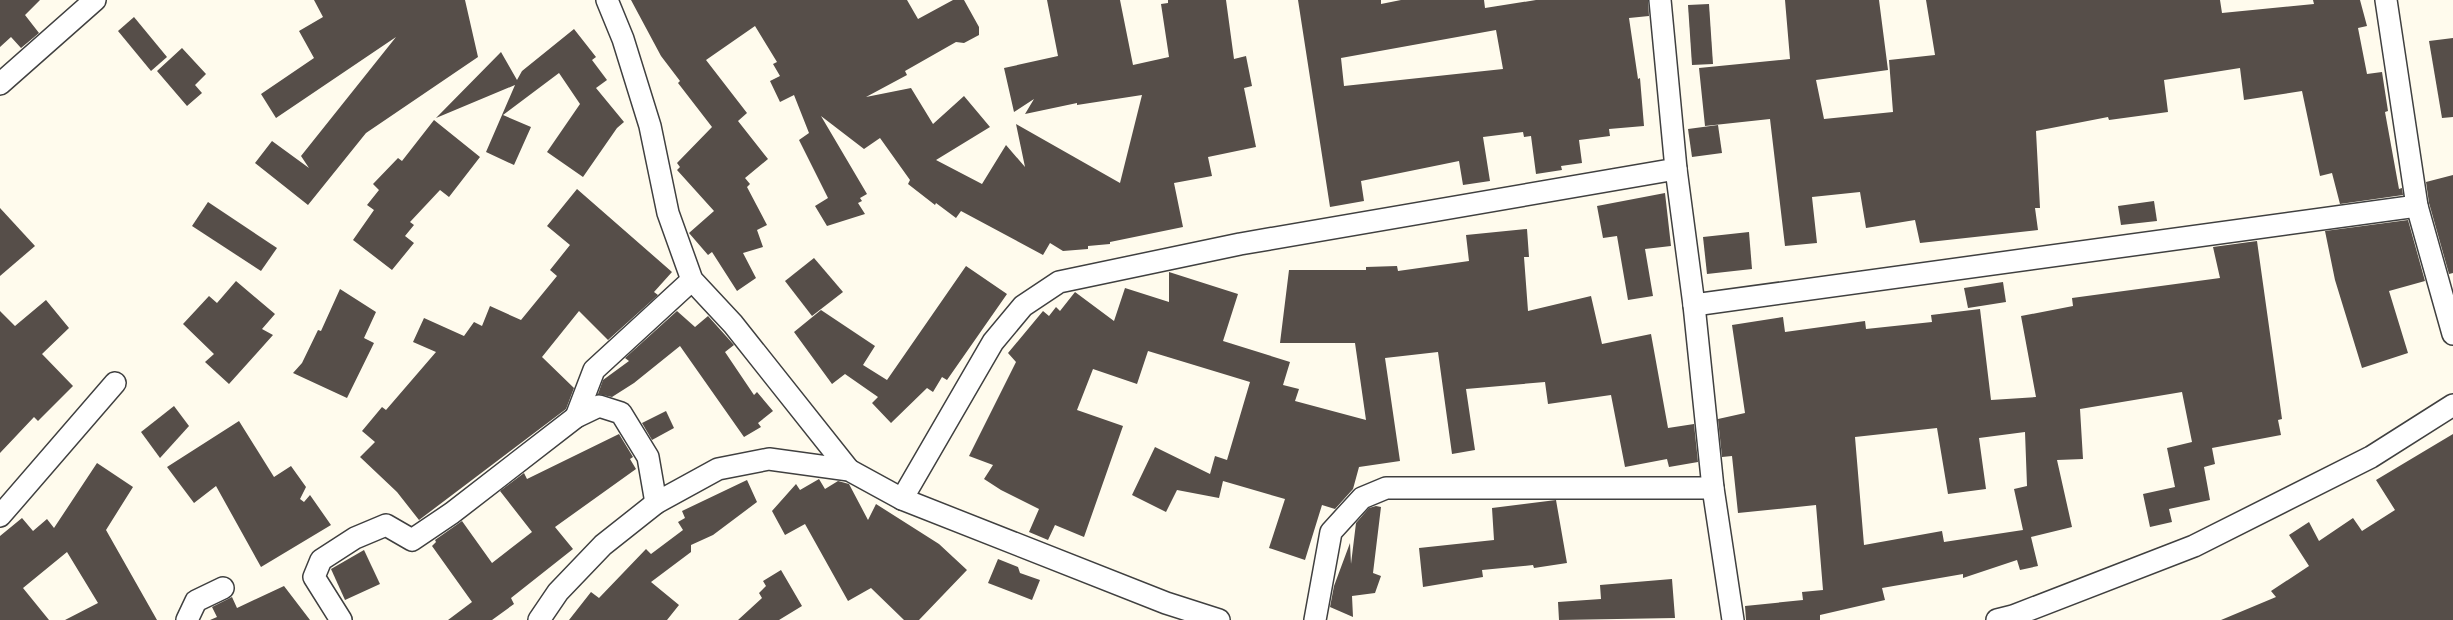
<svg xmlns="http://www.w3.org/2000/svg" width="2453" height="620" viewBox="0 0 2453 620" font-family="'Noto Serif',serif">
<style>
.building{fill:#564e49;fill-rule:evenodd}
.lines{fill:none;stroke-linecap:round;stroke-linejoin:round}
.street-casing{stroke:#404040;stroke-width:24}
.street{stroke:#fff;stroke-width:21}
</style>
<rect width="100%" height="100%" fill="#fffbed"/>
<!-- building -->
<g class="building">
<polygon points="0,0 40,0 25,15 39,33 21,48 11,37 0,47"/>
<polygon points="314,0 465,0 478,57 366,133 308,205 255,163 272,141 309,168 301,156 396,37 276,118 261,94 314,58 299,31 323,17"/>
<polygon points="631,0 907,0 918,19 953,0 964,0 979,27 979,35 964,43 956,42 905,71 907,75 866,97 911,88 933,124 964,96 990,127 936,160 982,184 1006,145 1025,167 1016,124 1120,183 1142,95 1077,105 1077,103 1025,114 1034,99 1014,112 1004,68 1058,56 1047,0 1120,0 1133,65 1169,57 1161,4 1168,3 1168,0 1226,0 1234,59 1246,56 1252,86 1244,88 1256,147 1208,157 1212,176 1174,183 1183,227 1110,242 1110,244 1088,246 1088,249 1063,251 1050,243 1043,255 961,211 956,218 936,203 935,205 908,184 910,180 880,138 864,149 821,116 867,194 860,198 862,201 858,203 865,214 827,226 815,206 828,198 799,140 809,133 794,95 780,102 770,81 780,76 773,64 777,62 755,26 706,60 747,113 738,121 768,159 745,178 750,184 747,187 767,225 757,230 763,247 743,253 756,278 737,291 712,252 708,255 689,233 714,211 677,170 680,167 677,163 712,127 678,83 680,81 661,56"/>
<path d="M1298 0H1381V4L1401 0H1484L1485 8 1536 0H1648L1649 16 1629 18 1638 79 1640 78 1644 126 1609 129 1610 136 1579 140 1582 163 1561 166 1562 170 1536 174 1531 136 1524 137 1523 132 1483 137 1490 181 1463 185 1459 161 1361 181 1364 201 1330 207ZM1496 30 1503 69 1344 86 1341 58Z"/>
<polygon points="1785,0 1879,0 1888,70 1816,80 1824,119 1893,112 1889,60 1935,55 1926,0 2220,0 2222,13 2314,4 2313,0 2360,0 2367,26 2358,28 2367,74 2382,72 2388,111 2385,112 2399,189 2402,188 2403,195 2340,204 2332,173 2320,176 2302,91 2244,100 2240,68 2164,80 2168,112 2109,120 2108,117 2036,131 2040,208 2035,208 2038,230 1920,243 1915,220 1866,228 1860,192 1812,197 1817,243 1785,246 1770,119 1705,126 1699,68 1790,59"/>
<polygon points="1709,4 1713,64 1692,65 1688,5"/>
<polygon points="134,17 167,57 151,71 118,31"/>
<polygon points="574,29 596,57 592,60 607,80 596,88 624,122 617,128 583,177 547,152 580,104 559,73 503,115 531,127 514,165 486,152 515,85 436,118 501,52 517,80 522,71"/>
<polygon points="2453,38 2453,117 2442,118 2429,41"/>
<polygon points="182,48 206,74 195,85 202,93 187,106 157,71"/>
<polygon points="434,120 480,157 449,197 440,190 410,222 414,225 405,236 414,243 392,270 353,240 374,210 367,205 379,190 373,184 398,158 402,161"/>
<polygon points="1718,125 1722,153 1692,157 1688,129"/>
<polygon points="2453,175 2453,273 2449,274 2429,203 2426,182"/>
<polygon points="577,189 672,272 654,292 658,295 608,340 579,311 542,357 574,388 566,409 419,520 397,492 360,457 375,442 362,431 382,407 386,410 436,352 413,342 424,318 464,336 474,322 482,326 490,306 521,320 557,276 550,270 570,245 547,226"/>
<polygon points="1665,193 1671,246 1645,249 1653,296 1628,300 1617,236 1603,238 1597,206"/>
<polygon points="2154,201 2157,221 2121,225 2118,206"/>
<polygon points="208,202 277,248 261,271 192,226"/>
<polygon points="0,208 35,246 0,276"/>
<polygon points="2408,220 2425,281 2389,291 2408,353 2362,368 2335,280 2325,231"/>
<polygon points="1527,229 1529,257 1524,257 1528,311 1591,296 1602,344 1651,334 1668,428 1694,424 1698,462 1669,467 1667,459 1625,467 1611,395 1548,404 1545,382 1466,389 1475,450 1452,454 1438,352 1385,358 1400,461 1359,467 1353,489 1335,509 1322,505 1305,560 1269,548 1285,499 1223,481 1219,498 1177,490 1166,512 1132,495 1155,447 1210,474 1215,456 1227,460 1250,382 1148,351 1137,384 1093,369 1077,410 1123,426 1084,537 1055,525 1048,540 1029,532 1039,509 1001,490 984,479 993,465 969,456 1016,362 1008,353 1043,311 1049,316 1056,307 1060,311 1075,292 1114,321 1125,288 1169,302 1169,272 1238,294 1223,341 1290,362 1283,385 1299,389 1295,401 1366,420 1355,343 1280,343 1289,270 1366,270 1366,267 1397,266 1398,271 1469,261 1466,235"/>
<polygon points="1749,232 1752,269 1707,274 1703,237"/>
<path d="M2257 241 2282 419 2278 420 2281 435 2212 448 2215 464 2204 467 2210 500 2169 509 2172 522 2150 527 2143 494 2175 487 2167 448 2192 442 2182 392 2080 409 2083 459 2057 460 2072 527 2031 537 2038 566 2020 570 2017 560 1963 578V574L1882 588 1885 600 1820 615V620H1746L1745 606 1803 600 1802 592 1823 590 1816 505 1738 513 1732 456 1722 457 1718 419 1745 413 1732 325 1783 317 1785 332 1865 321 1866 329 1932 322 1931 315 1980 309 1991 400 2036 397 2021 316 2073 306 2072 298 2220 278 2213 247ZM1937 428 1948 494 1986 489 1979 438 2025 432 2027 486 2014 489 2023 530 1944 542 1942 531 1864 545 1855 437Z"/>
<polygon points="814,258 843,292 812,316 785,281"/>
<polygon points="966,266 1007,294 947,380 942,377 933,392 927,388 891,423 872,403 878,397 845,374 832,384 794,332 821,310 875,346 863,365 887,380"/>
<polygon points="236,281 275,314 262,329 273,335 229,384 205,362 214,354 183,324 209,296 217,303"/>
<polygon points="2003,282 2006,302 1968,308 1964,288"/>
<polygon points="340,289 376,312 364,338 374,343 347,398 293,373 302,363 318,330 321,331"/>
<polygon points="46,300 69,328 42,354 73,386 38,421 34,417 0,453 0,311 15,326"/>
<polygon points="677,311 695,327 708,316 734,345 725,352 754,395 757,392 773,411 758,423 761,427 744,437 680,346 634,383 612,397 598,394 603,380 629,361 625,358"/>
<polygon points="174,406 189,426 160,458 141,432"/>
<polygon points="666,411 674,428 652,440 642,423"/>
<polygon points="239,421 274,477 291,466 306,487 300,499 304,502 310,495 331,525 261,567 216,486 194,503 167,467"/>
<polygon points="619,434 633,457 630,459 636,469 555,527 573,549 511,598 514,604 492,620 448,620 472,602 432,546 436,542 435,540 462,521 492,563 532,532 500,491 524,473 527,479"/>
<polygon points="2453,434 2453,620 2221,620 2276,597 2271,591 2309,566 2289,535 2309,522 2319,541 2353,518 2362,531 2395,510 2376,480"/>
<polygon points="97,463 133,487 106,530 157,620 65,620 98,603 67,552 23,588 49,620 0,620 0,536 22,518 33,531 47,519 54,528"/>
<polygon points="819,479 825,489 838,481 849,484 868,520 876,504 939,544 967,570 919,620 904,620 871,588 848,601 805,524 785,535 772,511 796,484 800,490"/>
<polygon points="747,480 757,502 713,535 691,545 691,552 651,582 679,605 667,620 569,620 591,592 599,598 646,549 651,554 683,530 678,522 685,518 682,511"/>
<polygon points="1556,500 1567,563 1534,568 1533,565 1482,570 1483,577 1423,587 1419,548 1494,540 1492,508"/>
<polygon points="1376,506 1381,507 1373,573 1381,576 1375,593 1352,596 1353,617 1330,607 1334,586 1350,543 1351,564 1356,523 1369,508"/>
<polygon points="364,550 380,584 345,600 331,569"/>
<polygon points="998,559 1018,567 1020,573 1040,580 1032,600 988,583"/>
<polygon points="781,570 802,606 779,620 738,620 762,598 759,593 766,586 763,581"/>
<polygon points="1672,579 1675,618 1559,620 1558,602 1601,599 1600,585"/>
<polygon points="284,586 310,620 210,620 217,617 212,607 232,597 237,608"/>
</g>
<g class="lines">
<!-- street casing -->
<g class="street-casing">
<g id="street">
<polyline points="607,0 623,39 650,126 668,213 692,280 733,324 849,470"/>
<polyline points="2386,0 2417,206 2453,334"/>
<polyline points="0,84 95,0"/>
<polyline points="1676,169 1694,305 1713,488 1733,620"/>
<polyline points="1694,305 2417,206"/>
<polyline points="576,417 594,370 692,280"/>
<polyline points="902,499 993,342 1023,306 1059,282 1240,244 1676,169 1660,0"/>
<polyline points="0,516 115,383"/>
<polyline points="187,620 196,601 223,588"/>
<polyline points="341,620 314,577 321,560 355,538 386,525 412,540 452,513 576,417 599,406 621,413 648,457 656,503"/>
<polyline points="539,620 558,592 603,545 656,503 718,469 769,459 849,470 902,499 1166,603 1219,620"/>
<polyline points="1315,620 1331,532 1362,498 1386,488 1713,488"/>
<polyline points="1997,620 2013,616 2194,546 2371,457 2453,405"/>
</g>
</g>
<!-- street -->
<use href="#street" class="street"/>
</g>
</svg>
